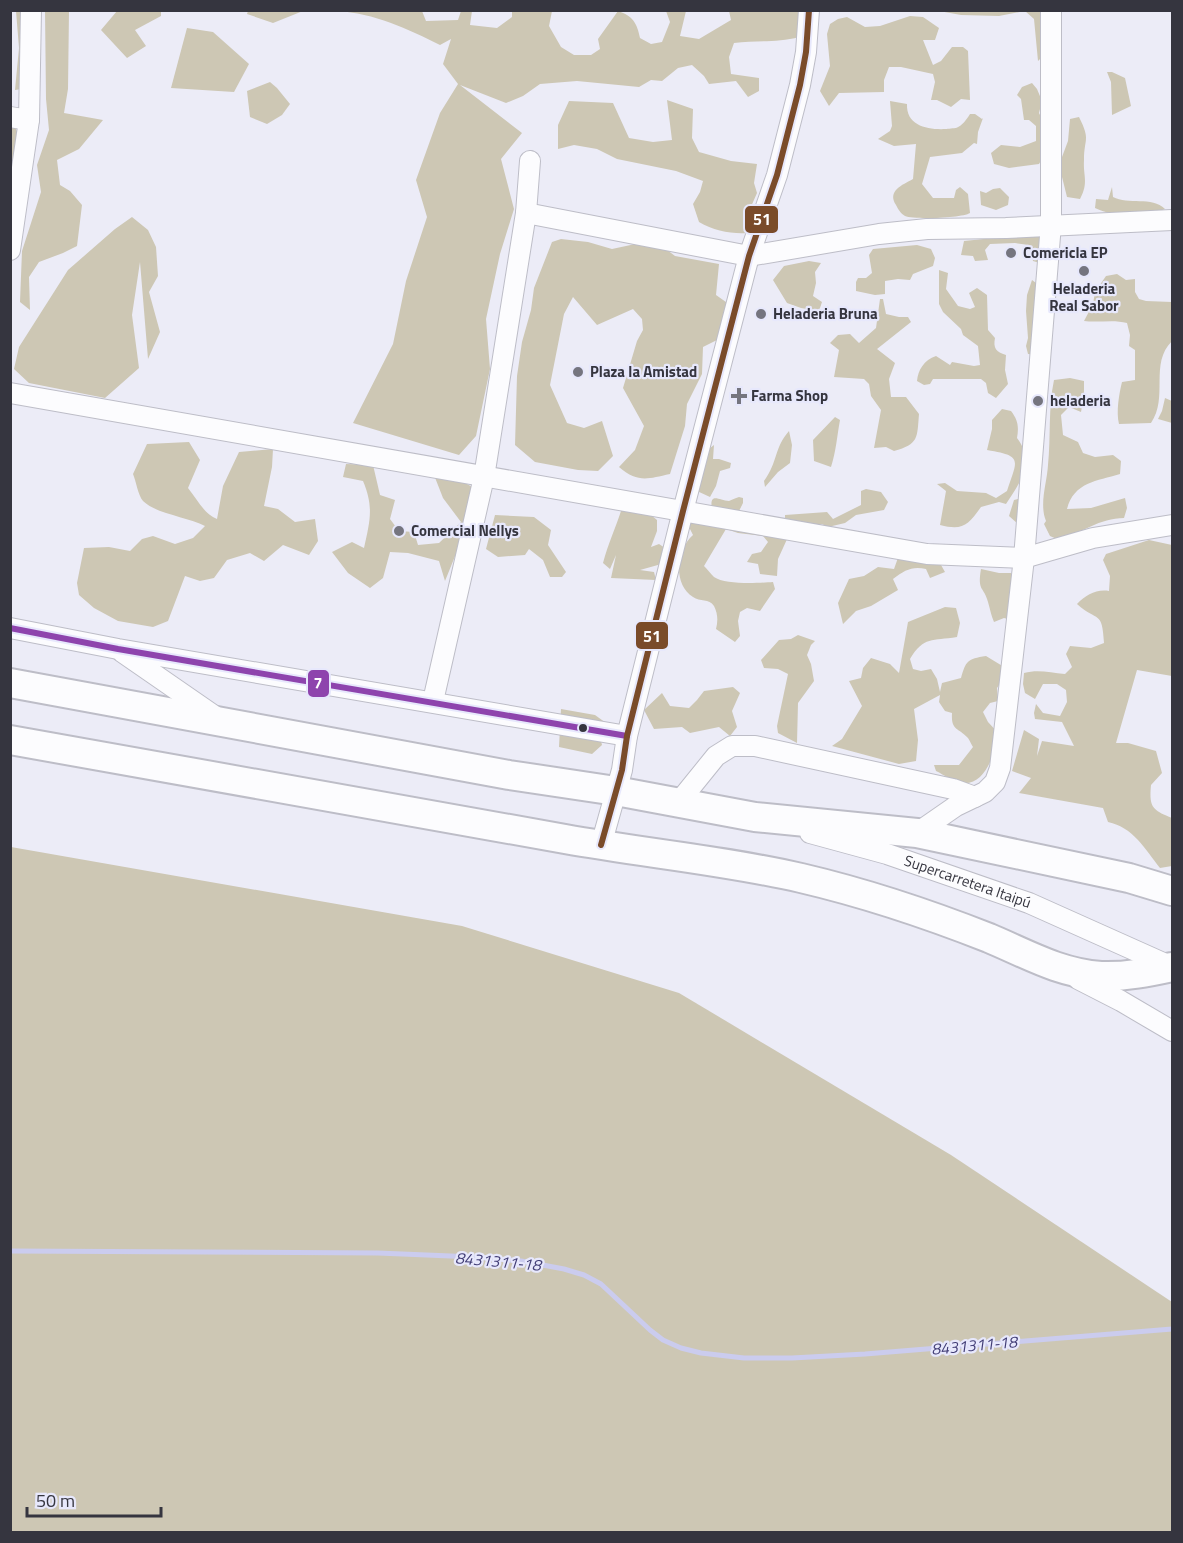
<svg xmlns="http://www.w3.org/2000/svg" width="1183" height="1543" viewBox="0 0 1183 1543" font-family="'Titillium Web',sans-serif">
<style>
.forest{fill:#cdc7b4}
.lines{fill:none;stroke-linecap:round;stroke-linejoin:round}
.stream{stroke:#cbccee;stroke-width:5}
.minor-casing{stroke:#bdbdc7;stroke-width:22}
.highway-casing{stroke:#bdbdc7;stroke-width:32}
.minor{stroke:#fcfcfe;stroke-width:20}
.highway{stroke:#fcfcfe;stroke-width:28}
.bus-1-casing{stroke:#e7e8fc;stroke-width:10}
.bus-2-casing{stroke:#e7e8fc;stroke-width:10}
.bus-1{stroke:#8e44ad;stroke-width:6}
.bus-2{stroke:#7a4b2a;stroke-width:6}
.poi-dot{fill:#75757f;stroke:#e7e8fc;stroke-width:2}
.bus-dot{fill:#35353f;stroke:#e7e8fc;stroke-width:2}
.labels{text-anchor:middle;stroke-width:4.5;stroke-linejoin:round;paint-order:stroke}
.poi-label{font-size:15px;font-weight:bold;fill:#35353f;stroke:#e7e8fc;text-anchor:start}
.street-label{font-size:15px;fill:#35353f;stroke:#e7e8fc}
.water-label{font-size:16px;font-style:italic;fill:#423e76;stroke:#e7e8fc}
.line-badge{stroke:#e7e8fc;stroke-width:2}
.badge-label{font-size:16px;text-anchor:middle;font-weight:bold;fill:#fff}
</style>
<rect width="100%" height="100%" fill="#ececf7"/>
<!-- forest -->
<g class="forest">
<polygon points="16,11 30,11 29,88 15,90 19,48"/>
<polygon points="45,11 69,11 68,89 64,113 103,120 79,149 57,160 60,185 70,191 82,205 77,246 63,253 39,262 29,277 30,310 20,302 22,251 41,192 37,165 49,130 46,99"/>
<polygon points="117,11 161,11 161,16 135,30 146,46 127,58 101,30"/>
<polygon points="248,11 248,10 303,11 273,23 247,14"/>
<path d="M337 11H422L426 21 458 20 461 11H472L470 25 497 28 512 17V11H552L549 26 561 47 574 55H591L600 49 598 39 618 11C633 16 637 23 640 38L651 44 662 42 670 22 666 11H686L680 36 699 39 731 20 729 11H801L799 37C778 43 756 40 734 43L729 57 731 74 759 78V91L748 97 736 81 709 84 704 76 692 65 678 68 662 81 651 80 639 87 577 81 540 84 523 96 506 103 460 85 522 133 501 159 514 209 500 254 486 319 490 369 476 436 459 455 353 423 393 344 406 281 427 217 416 180 440 113 458 84 443 64 451 39 440 45C408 29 374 13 337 11Z"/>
<polygon points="939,11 1049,11 1047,52 1038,61 1034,19 1025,11 999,16 961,15"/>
<polygon points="910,16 923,17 939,28 935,40 923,40 933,65 941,61 952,47 963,47 968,51 970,100 961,99 951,107 937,100 931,100 935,82 933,74 901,67 889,67 884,80 884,92 839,93 829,106 820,91 830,66 827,34 830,24 838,19 847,17 865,27 880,26"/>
<polygon points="187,28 213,32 249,64 234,92 171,88"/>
<polygon points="1107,72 1112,72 1125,78 1131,106 1112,115 1111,82"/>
<polygon points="270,82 277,88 290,104 282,115 267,124 250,117 247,91"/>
<polygon points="1032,83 1037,89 1042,101 1039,113 1048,131 1046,152 1039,164 1009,168 994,164 991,153 1001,145 1020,147 1036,141 1036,126 1029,120 1024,120 1021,99 1017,95 1022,87"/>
<path d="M667 100 693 109 692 138 699 152 731 161 757 164 754 183 757 193 746 218 748 233C731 234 714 231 699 222L693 204 700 192 703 181 676 171 617 159 597 149 574 145 558 149V125L569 101 613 103 629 138 653 142 672 140Z"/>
<path d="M890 101 907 104C906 126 928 130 946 129 947 129 955 128 956 128 962 126 967 119 970 114H975L982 119 983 118 978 132 977 144 974 143 962 153 930 157 922 184 933 198H954L956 190 960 187 968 194 970 213C962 218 914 220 905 216 901 214 898 209 896 205 887 191 902 185 913 179L916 144 894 146 878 139 890 131 892 126Z"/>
<path d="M1079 117C1091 141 1084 138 1084 160 1083 177 1089 182 1080 199L1067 197 1059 165 1068 141 1070 119Z"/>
<polygon points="11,120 13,121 23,148 11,232"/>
<path d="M1112 187 1113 197C1128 205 1152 196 1165 209 1147 217 1112 217 1095 208L1096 199 1108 200Z"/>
<polygon points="1000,188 1009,197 1008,205 996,210 981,205 980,191 986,193 993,189"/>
<polygon points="132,217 148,230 156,247 158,276 149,292 160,332 148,359 140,262 132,315 139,368 105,398 29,383 14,369 19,347 68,270 115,229"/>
<polygon points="1044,233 1043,264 1033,261 1029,245 1015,243 990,244 985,250 988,260 975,261 973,256 961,255 964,241"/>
<path d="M561 239 588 242 612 249 654 240 675 256 719 264 716 295 733 307 717 340 703 347 702 374 687 404 685 426 670 474C647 479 638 483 619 467L635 450 644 426 623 388 637 341 643 330 642 319 633 309 597 325 573 297 564 314 550 385 567 423 584 428 602 421 613 456 598 471 578 470 535 462 515 445 517 376 522 342 531 310 534 288 552 242Z"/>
<polygon points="917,245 931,249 935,258 933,266 913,274 910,280 898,279 885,281 885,294 875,295 856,291 856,282 858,278 866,278 872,273 869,255 873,249"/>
<polygon points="809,261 821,263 815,272 816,283 813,296 822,302 819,311 801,308 787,303 773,280 784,266"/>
<path d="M939 270 948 273 946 289 958 306 970 309 975 307 969 293 977 288 987 295 988 330 995 338C993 348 996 352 1006 355L1005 370 1008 384 996 398 988 393 986 383 981 379H933L930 384 924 385 917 381C918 370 924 360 936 356L950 365 952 362 974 366 980 365 978 346 963 335 961 329 943 312 939 304Z"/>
<path d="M1117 274 1126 280 1135 279V292L1139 299 1146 301 1172 302V341C1149 364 1169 397 1151 423L1119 424C1116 412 1119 394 1122 382L1135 380V350L1129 346 1130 335 1127 323C1113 319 1099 323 1084 321L1093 304 1095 292 1106 276Z"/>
<polygon points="1032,280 1036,283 1039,355 1028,354 1026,346 1028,338 1026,311 1027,295"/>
<path d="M880 299H883L886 314 899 317H908L911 322 877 349 895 363 889 379 891 397H906L919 414C917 438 919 444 894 451L886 447 874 448 881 410 871 396 869 384 864 379 834 377 839 350 830 343 838 335 850 334 859 343 876 328Z"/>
<path d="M1070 378 1084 381V395L1081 412 1069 407 1061 415 1063 435 1078 442 1083 453 1095 457 1113 455 1121 461 1120 474C1097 481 1074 482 1067 509L1091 508 1125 498 1127 508 1124 518C1100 518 1081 533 1059 540L1050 536 1044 524 1046 521C1039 504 1047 483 1048 465 1051 437 1048 408 1054 380Z"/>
<polygon points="1165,398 1172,401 1172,423 1158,419 1162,411"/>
<path d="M1002 409 1011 411C1018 420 1019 427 1017 438 1036 463 1020 482 1006 504L999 502 981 507C968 525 963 531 940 525L946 491 937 484 945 483 957 491 986 493 996 498 1007 491C1017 460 1024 456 987 450L992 429V420Z"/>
<path d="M835 417 840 420C837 436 836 452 831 467L814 461 813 440Z"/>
<path d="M789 431 792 445 790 463 778 472 765 487 764 481C778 462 774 448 789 431Z"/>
<path d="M189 442 200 460 188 488C197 499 204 514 217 519L223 486 239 452 273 449 272 467 264 506 278 509 295 522 315 519 318 541 309 555 283 545 264 561 250 553 227 560 214 578 200 581 185 576 168 621 153 627 118 621 94 608 79 595 77 583 84 548 109 547 130 551 142 539 153 536 175 544 193 538 205 526C188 517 156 514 143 501 138 495 136 481 133 474L147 444Z"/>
<polygon points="714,445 713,459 719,459 731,463 730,468 720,471 716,486 710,497 697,491 705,452"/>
<path d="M346 464 373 465 380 495 395 500 390 519 399 531 414 532 418 545 439 543 461 522 443 498 434 475 460 480 481 492 445 581 439 561 408 553 390 552 383 578 370 588 348 573 332 552 352 542 364 548C370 521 374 507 363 481L343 477Z"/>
<polygon points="866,489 881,492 888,502 884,510 856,515 845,523 828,527 822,524 812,525 785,520 785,515 827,512 833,519 861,505 861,491"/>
<path d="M739 497 743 498V503L739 511 712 510C709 491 719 501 729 501 732 500 735 498 739 497Z"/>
<polygon points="1025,497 1018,524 1009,516 1014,500"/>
<path d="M622 508 646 511 657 520V531L651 547 659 544 665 548V563L640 570 654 572 656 580 611 578 616 555 610 569 603 563C608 544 616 527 622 508Z"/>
<polygon points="495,515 534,517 551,530 548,545 566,572 562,577 550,577 543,560 529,549 525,555 498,557 486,549"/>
<path d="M696 519 788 537 778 559 777 576 760 574 758 564 747 562 752 554 761 552 768 542 763 536 738 533 726 529 704 566C707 569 711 574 714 577 725 585 759 583 773 582L775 589 760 611 747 608 740 612 738 621 740 636 735 642 716 629C718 621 718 614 714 606 709 598 700 602 693 597 672 584 677 549 693 535L688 525Z"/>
<path d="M1149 540 1172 545V676L1137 670 1116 743H1128L1156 751 1162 773 1151 785C1149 807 1152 810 1172 818V866L1160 868C1145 849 1133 827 1108 822L1103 808 1019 793 1031 778 1012 771 1024 730 1039 739 1037 756 1042 741 1074 746 1062 722 1035 719 1034 713 1036 704 1043 713 1060 716 1067 702 1066 690 1057 684H1043L1035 699 1025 693 1023 684 1024 673C1039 669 1050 673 1065 674L1072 667 1066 654 1070 646 1091 648 1104 643C1102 609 1098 623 1077 604 1086 595 1096 589 1109 591L1110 576 1103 560 1106 554Z"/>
<path d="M927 554 941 565 945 572 930 578 926 569C912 566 905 570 893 579L898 590 871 606 856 611 843 624 838 603 849 579 864 576 878 567 894 569 899 555Z"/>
<path d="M981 569 999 573H1011L1016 583 1011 620 1004 618 994 622C991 615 990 609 988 602 984 586 977 592 981 569Z"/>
<path d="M945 607 956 608 960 623 957 637C932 641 924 636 910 659L913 669 921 671 931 669 937 679 940 692 942 683 961 678C966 661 967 659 986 656L1009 670 997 688 998 701 990 703 983 712 988 722 1000 735C994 752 986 786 962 783 954 782 944 775 936 771L934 765H959L973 747C971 744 970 741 968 738 958 727 951 731 952 713L945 711 939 702 940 695 914 709 918 740 916 761 899 764 832 746 842 739 862 706 849 681 861 678 863 668 871 658 890 664 899 673 908 622Z"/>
<polygon points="798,635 815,641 811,645 807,655 811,664 814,681 798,703 797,743 778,733 777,726 788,674 778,669 764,668 761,660 779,640 791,639"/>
<polygon points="733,687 740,693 732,711 737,727 730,736 719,727 690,733 682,727 654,729 644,710 662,693 670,706 689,708 697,700 704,691"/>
<polygon points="561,709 595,715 606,723 608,722 600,737 602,745 592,754 559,747"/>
<polygon points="11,847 462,926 679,993 951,1155 1172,1302 1172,1532 11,1532"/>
</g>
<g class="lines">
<!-- stream -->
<polyline class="stream" points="10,1251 378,1253 475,1257 521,1261 564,1269 584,1275 601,1284 650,1330 663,1340 681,1348 701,1353 744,1358 792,1358 865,1354 1172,1329"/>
<!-- minor casing -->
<g class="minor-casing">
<g id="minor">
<polyline points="10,117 29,120"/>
<polyline points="526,213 749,256 879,234 927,229 1006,228 1172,220"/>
<polyline points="10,250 29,120 31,10"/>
<polyline points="10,393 927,554 1024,558 1093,538 1172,525"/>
<polyline points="10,628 118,649 627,736"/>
<polyline points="122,652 216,717"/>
<polyline points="433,701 484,477 526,213 530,161"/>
<polyline points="678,803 716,756 732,746 755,746 953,789 975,797"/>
<path id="s1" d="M810 833 887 854 1029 903 1172 967"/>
<polyline points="917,833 956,806 985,792 995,782 1000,768 1024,558 1051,224 1051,10"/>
<polyline points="601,845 622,770 627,736 683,511 749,256 777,175 800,85 806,52 809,10"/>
<polyline points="1078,979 1121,1001 1172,1031"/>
</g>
</g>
<!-- highway casing -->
<g class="highway-casing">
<g id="highway">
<polyline points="10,683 509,775 616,791 755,817 917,833 1129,878 1172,891"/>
<path d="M10 740C195 773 380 806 565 839 643 853 723 860 801 878 865 893 928 914 989 938 1027 954 1059 973 1101 976 1126 977 1149 972 1172 967"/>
</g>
</g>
<!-- minor -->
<use href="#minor" class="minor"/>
<!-- highway -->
<use href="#highway" class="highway"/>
<!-- bus-1 casing -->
<g class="bus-1-casing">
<polyline id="bus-1" points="10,628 118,649 627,736"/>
</g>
<!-- bus-2 casing -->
<g class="bus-2-casing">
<polyline id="bus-2" points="601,845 622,770 627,736 683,511 749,256 777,175 800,85 806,52 809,10"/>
</g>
<!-- bus-1 -->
<use href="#bus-1" class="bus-1"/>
<!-- bus-2 -->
<use href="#bus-2" class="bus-2"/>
</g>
<!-- markers -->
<g class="poi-dot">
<circle cx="1011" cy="253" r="6"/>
<circle cx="1084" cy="271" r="6"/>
<circle cx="761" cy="314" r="6"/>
<circle cx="578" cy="372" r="6"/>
<path d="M736 387h6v6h6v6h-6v6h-6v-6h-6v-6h6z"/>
<circle cx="1038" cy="401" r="6"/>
<circle cx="399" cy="531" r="6"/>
</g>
<circle class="bus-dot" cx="583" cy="728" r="5"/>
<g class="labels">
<!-- poi labels -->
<g class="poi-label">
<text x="1023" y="258">Comericla EP</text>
<text x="1084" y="294" text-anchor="middle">Heladeria<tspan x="1084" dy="17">Real Sabor</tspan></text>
<text x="773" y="319">Heladeria Bruna</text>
<text x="590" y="377">Plaza la Amistad</text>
<text x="751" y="401">Farma Shop</text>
<text x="1050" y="406">heladeria</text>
<text x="411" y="536">Comercial Nellys</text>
</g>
<!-- street labels -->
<g class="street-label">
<text dy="5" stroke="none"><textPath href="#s1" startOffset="165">Supercarretera Itaipú</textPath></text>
</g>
<!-- water labels -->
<g class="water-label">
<text transform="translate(498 1261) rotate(5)" y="6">8431311-18</text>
<text transform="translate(974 1345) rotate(-5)" y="6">8431311-18</text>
</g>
</g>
<g class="line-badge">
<rect x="744" y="205" width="35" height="29" rx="6" fill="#7a4b2a"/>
<rect x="635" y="621" width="34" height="29" rx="6" fill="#7a4b2a"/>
<rect x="307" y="669" width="23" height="29" rx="6" fill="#8e44ad"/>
</g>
<g class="badge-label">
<text x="762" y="225">51</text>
<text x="652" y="642">51</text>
<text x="318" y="689">7</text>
</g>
<!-- border -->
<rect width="1183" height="1543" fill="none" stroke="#35353f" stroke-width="24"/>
<!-- scale -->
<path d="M27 1507v9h134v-9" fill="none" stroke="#35353f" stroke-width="3"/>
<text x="36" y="1507" font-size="18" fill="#35353f" stroke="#e7e8fc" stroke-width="4.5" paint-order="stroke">50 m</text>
</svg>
